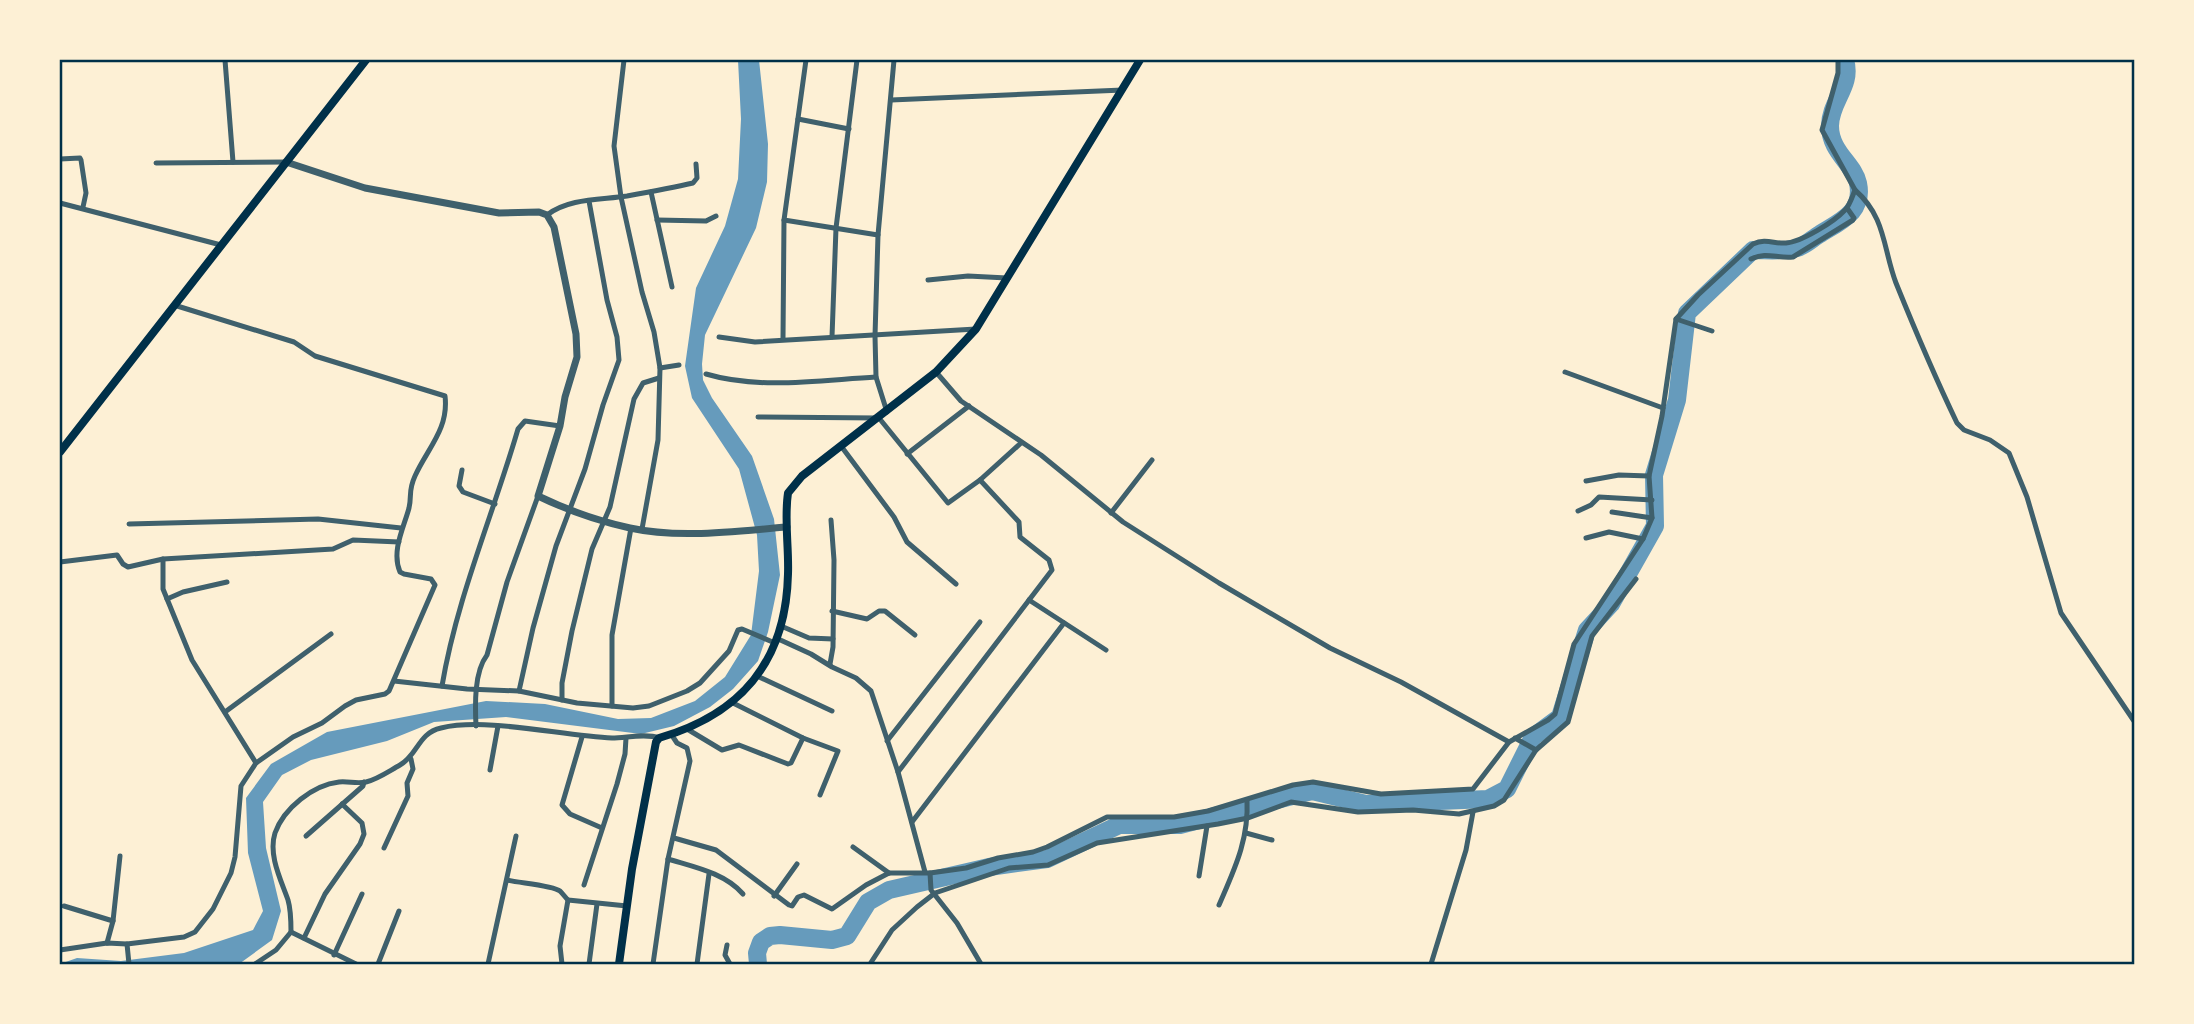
<svg xmlns="http://www.w3.org/2000/svg" width="2194" height="1024" viewBox="0 0 2194 1024" font-family="Manrope,sans-serif">
<style>
.water{fill:#669bbc}
.lines{fill:none;stroke-linecap:round;stroke-linejoin:round}
.river{stroke:#669bbc;stroke-width:18}
.minor{stroke:#3f606c;stroke-width:5}
.tertiary{stroke:#3f606c;stroke-width:7}
.secondary{stroke:#003049;stroke-width:8}
.neatline{fill:none;stroke:#003049;stroke-width:2.5}
</style>
<rect width="100%" height="100%" fill="#fdf0d5"/>
<!-- water -->
<polygon class="water" points="738,60 759,60 768,144 767,182 756,228 705,335 702,364 703,380 712,398 752,456 774,519 780,575 768,632 758,661 733,689 710,707 674,726 641,734 506,717 434,722 387,741 311,760 282,775 263,802 266,848 281,911 272,940 239,964 60,964 77,958 121,961 184,953 253,930 263,911 248,853 246,798 271,764 327,732 486,701 545,704 618,719 651,718 695,701 725,677 751,635 759,571 757,535 739,469 692,398 685,366 696,288 725,226 738,179 741,119"/>
<g class="lines">
<!-- river -->
<path class="river" d="M758 964 757 953 761 942 770 936 780 935 832 940 847 936 868 902 889 890 989 867 1047 859 1119 825H1180L1312 791 1366 804 1488 799 1507 789 1533 737 1560 717 1587 630 1611 604 1655 526 1654 475 1677 400 1687 313 1753 250C1767 250 1784 252 1797 248 1805 246 1813 238 1820 234 1841 221 1864 212 1858 183 1854 164 1830 152 1830 126 1830 101 1853 86 1845 60"/>
<!-- minor -->
<g class="minor">
<polyline points="225,60 233,162"/>
<polyline points="624,60 614,146 621,197 642,292 654,332 660,368 658,440 642,529"/>
<polyline points="891,100 1123,90"/>
<polyline points="798,119 849,129"/>
<polyline points="60,159 80,158 81,160 86,193 83,207"/>
<polyline points="156,163 286,162"/>
<path d="M1855 190C1886 217 1883 249 1896 283 1915 330 1935 377 1957 423L1964 430 1990 440 2009 453 2027 497 2061 613 2134 721"/>
<polyline points="651,192 672,287"/>
<polyline points="60,203 221,245"/>
<path d="M547 215C569 198 601 200 627 196 649 192 671 188 693 183L697 178 696 164"/>
<polyline points="657,220 706,221 716,216"/>
<polyline points="784,220 878,235"/>
<path d="M1751 259C1767 251 1777 259 1793 257L1853 220 1854 218 1847 208"/>
<polyline points="928,280 968,276 1007,278"/>
<polyline points="1676,319 1712,331"/>
<polyline points="719,337 755,342 976,329"/>
<polyline points="832,337 836,228 857,60"/>
<polyline points="783,339 784,220 806,60"/>
<polyline points="660,368 679,365"/>
<polyline points="936,372 961,401 1041,455 1123,522 1219,583 1330,648 1401,682 1509,742"/>
<polyline points="1565,372 1663,408"/>
<path d="M706 374C760 390 821 380 876 377"/>
<polyline points="887,412 876,377 875,336 878,235 894,60"/>
<polyline points="758,417 879,418 948,503 980,480 1021,443"/>
<polyline points="841,446 894,517 907,542 956,584"/>
<polyline points="907,454 969,406"/>
<polyline points="462,470 459,486 463,492 495,504"/>
<polyline points="1586,481 1619,475 1649,476"/>
<polyline points="1578,511 1591,505 1599,497 1652,500"/>
<polyline points="1612,512 1652,518"/>
<polyline points="1111,513 1152,460"/>
<polyline points="129,524 318,519 401,528"/>
<polyline points="1586,538 1609,532 1643,539"/>
<polyline points="163,559 163,589 192,660 256,763"/>
<polyline points="60,562 117,555 123,564 128,567 163,559 333,549 353,540 399,542"/>
<polyline points="167,599 183,592 227,582"/>
<polyline points="1029,600 1106,650"/>
<polyline points="832,611 867,619 879,611 885,611 915,635"/>
<polyline points="781,626 809,638 833,639"/>
<polyline points="776,638 811,654 832,667 856,678 871,691 898,772 925,872"/>
<polyline points="830,664 833,647 834,560 831,520"/>
<polyline points="757,676 832,711"/>
<polyline points="394,681 467,689 519,691 577,703 633,708 649,706 687,691 700,683 729,651 738,630 742,629 775,643"/>
<path d="M442 686C457 597 493 515 518 429L525 421 560 426"/>
<polyline points="519,691 533,628 556,546 585,469 603,405 619,360 617,337 607,300 589,201"/>
<polyline points="562,700 562,683 572,631 592,549 610,507 634,399 643,383 659,378"/>
<polyline points="733,703 803,738 838,751 820,795"/>
<polyline points="612,706 612,635 631,528"/>
<polyline points="225,712 331,634"/>
<path d="M476 726C475 705 474 672 487 655L507 582 538 496"/>
<polyline points="687,729 722,750 739,745 788,764 791,763 803,738"/>
<polyline points="582,737 562,805 570,814 602,828"/>
<polyline points="1515,738 1536,750"/>
<polyline points="887,741 980,622"/>
<polyline points="490,770 498,726"/>
<polyline points="898,772 1052,570 1049,560 1020,537 1019,522 980,480"/>
<polyline points="912,822 1064,623"/>
<polyline points="1246,833 1272,840"/>
<polyline points="306,836 363,786 364,782"/>
<path d="M674 838 716 850 789 905 792 906 798 897 804 895 832 909 866 885 889 873H930L966 868 998 858 1033 852 1047 847 1107 817H1174L1208 811 1293 785 1313 782 1381 794 1473 789 1509 742 1548 720 1555 714 1574 644 1643 539 1652 518 1649 476 1662 416 1676 319 1698 295 1753 244C1766 238 1774 244 1786 243 1801 242 1834 222 1845 210 1850 205 1852 197 1855 190L1822 130 1838 73V60"/>
<polyline points="853,847 889,873"/>
<polyline points="384,848 408,796 407,783 413,769 411,759"/>
<path d="M668 859C694 867 725 873 743 894"/>
<polyline points="930,873 931,890 957,923 981,964"/>
<polyline points="1199,876 1207,826"/>
<path d="M507 880C519 883 552 885 560 891 563 894 565 897 568 900L627 906"/>
<polyline points="584,885 617,784 625,754 626,738"/>
<polyline points="774,896 797,864"/>
<path d="M1219 905C1234 870 1249 840 1247 800"/>
<polyline points="64,906 113,921"/>
<polyline points="291,932 356,964"/>
<polyline points="304,938 325,894 360,844 364,834 362,823 342,804"/>
<polyline points="107,943 113,921 120,856"/>
<polyline points="127,944 129,964"/>
<polyline points="727,945 725,955 730,964"/>
<path d="M60 950 107 943 127 944 184 937 195 932 213 909 231 873 235 857 241 786 256 763 293 737 322 723 345 706 356 700 385 694 389 691 435 585 431 579 404 574 400 572C391 551 404 527 409 508 412 495 408 491 415 476 427 449 449 429 445 396L315 356 294 342 174 305"/>
<polyline points="334,955 362,894"/>
<path d="M255 964 276 950 291 932C291 921 291 910 288 900 281 880 268 855 275 833 284 808 313 785 339 782 348 781 357 784 366 782 378 779 389 771 400 765 418 755 418 733 441 728 487 717 562 736 612 738 626 738 646 733 659 738"/>
<polyline points="378,964 399,911"/>
<polyline points="488,964 516,836"/>
<polyline points="562,964 560,946 568,900"/>
<polyline points="589,964 597,904"/>
<polyline points="653,964 668,859 690,761 687,748 677,743 671,734"/>
<polyline points="697,964 709,874"/>
<polyline points="870,964 892,930 917,907 935,893 1009,868 1048,865 1097,843 1218,824 1248,818 1291,802 1358,812 1413,810 1459,814 1494,806 1504,800 1536,750 1568,722 1592,636 1636,579"/>
<polyline points="1431,964 1466,850 1473,812"/>
</g>
<!-- tertiary -->
<path class="tertiary" d="M286 162 365 188 499 213 539 212 547 215 554 227 576 334 577 357 565 397 560 426 538 496C567 510 598 521 630 528 680 539 736 531 787 527"/>
<!-- secondary -->
<g class="secondary">
<polyline points="60,452 366,60"/>
<path d="M619 964 632 869 656 742 659 738C742 714 786 661 788 574 789 547 784 519 788 493L802 476 936 372 976 329 1140 60"/>
</g>
</g>
<!-- border -->
<rect width="2194" height="1024" fill="none" stroke="#fdf0d5" stroke-width="122"/>
<rect x="61" y="61" width="2072" height="902" class="neatline"/>
</svg>
